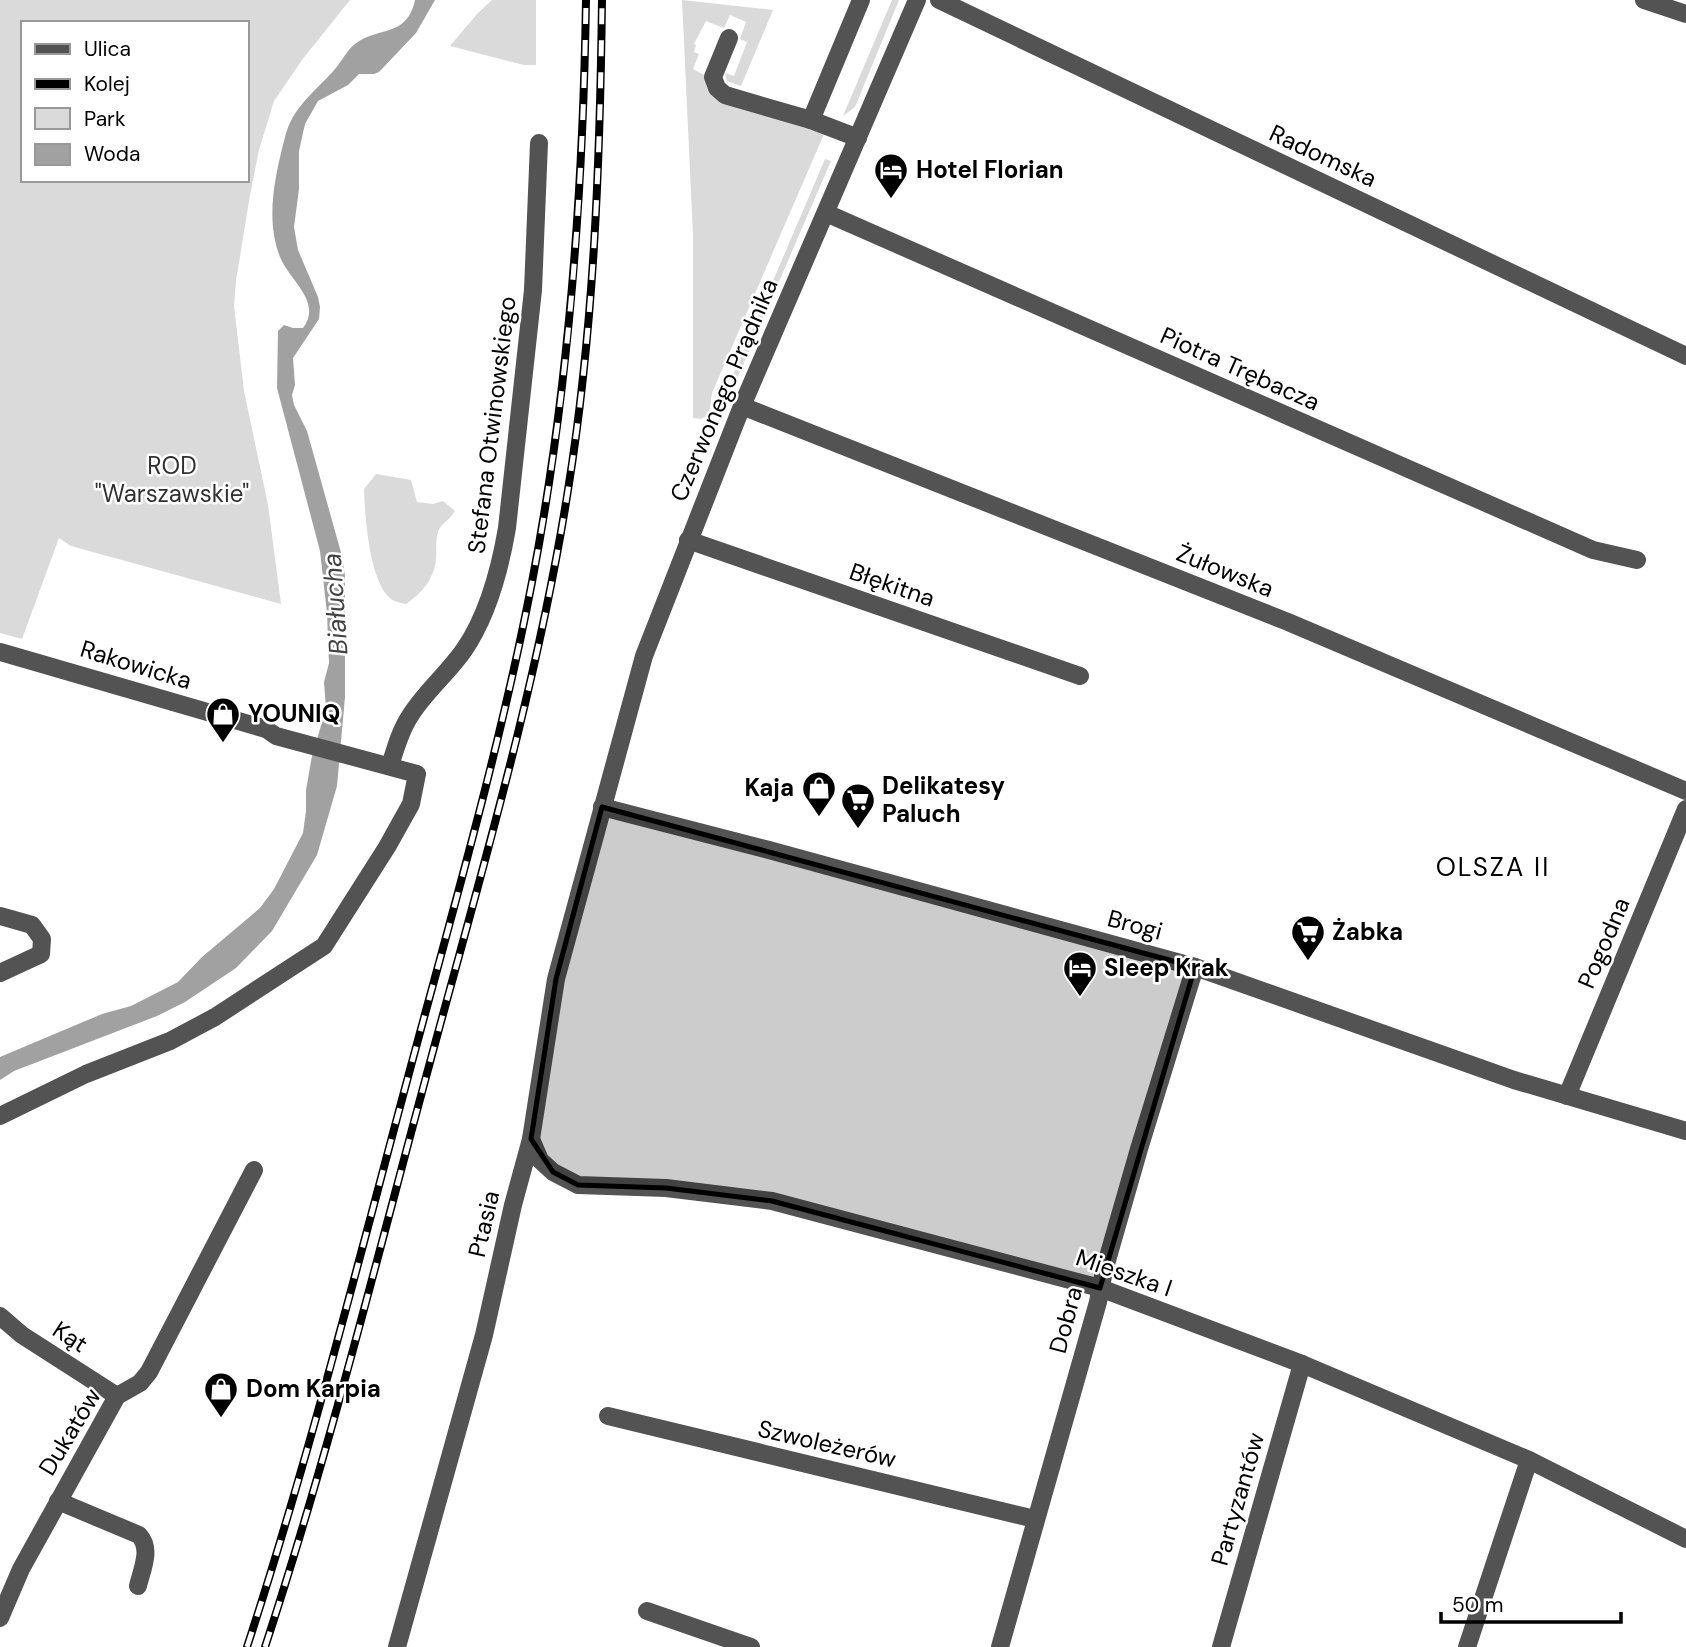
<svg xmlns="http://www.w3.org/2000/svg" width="1686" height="1647" viewBox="0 0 1686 1647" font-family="'DM Sans',sans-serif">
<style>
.green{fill:#dadada;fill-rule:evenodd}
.water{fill:#a1a1a1}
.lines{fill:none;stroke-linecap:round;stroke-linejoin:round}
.minor{stroke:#535353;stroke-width:18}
.rail-casing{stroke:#000;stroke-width:8}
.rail{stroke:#fff;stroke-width:5;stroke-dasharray:16;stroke-linecap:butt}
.marked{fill:#000;fill-opacity:0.2;stroke:#000;stroke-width:5;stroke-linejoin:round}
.labels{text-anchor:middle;stroke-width:5;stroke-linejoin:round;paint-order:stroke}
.street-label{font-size:24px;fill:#000;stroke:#fff}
.poi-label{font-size:24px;font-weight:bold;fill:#000;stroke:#fff;text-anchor:start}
.park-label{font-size:24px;fill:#313131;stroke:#fff}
.water-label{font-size:26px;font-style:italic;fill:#424242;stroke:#fff}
.neighbourhood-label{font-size:26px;letter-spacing:2px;fill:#000;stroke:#fff}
</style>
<rect width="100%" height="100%" fill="#fff"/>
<!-- green -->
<g class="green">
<path d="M0 0H350L302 60 274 101 259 150 250 195 236 281 234 306 244 391 268 505 281 604 71 546 59 538 22 639 0 633ZM23 23H247V180H23Z"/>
<polygon points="492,0 536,0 536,65 524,65 450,46 477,14"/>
<polygon points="682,0 773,10 741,86 727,81 725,75 726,73 734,76 747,42 740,39 746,22 730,15 724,28 706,21 694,44 696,45 694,52 699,54 693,69 704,75 707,88 714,96 824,134 712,393 709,415 701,419 693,418 693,235"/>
<polygon points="892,0 899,0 855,107 843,116"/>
<polygon points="825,159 831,161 737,379 732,377"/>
<path d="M376 474 411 480 417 502 433 504 443 501 455 511C450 520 442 522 438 532 435 540 437 550 436 559 434 579 422 593 406 604 401 603 395 602 391 599 369 582 365 516 364 489Z"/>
</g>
<!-- water -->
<path class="water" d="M415 0H435L416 33 379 72 374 74H359L348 85 318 101 305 124 299 151V189L294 227 298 250 318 297 320 307 319 319 293 358 295 385 292 395 294 405 307 431 342 556 345 576V697L337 786 317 855 272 931 236 968 185 1002 157 1016 14 1071 0 1080V1057L102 1014 131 1006 178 982 202 957 260 908 274 889 303 833 306 811V790L312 756 326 709 324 682 329 663 327 613 320 551 277 388 278 331 284 325 293 328H303C323 302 289 280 280 257 265 219 275 176 285 137 293 106 315 92 335 69 342 61 347 50 355 44 378 26 407 38 415 0Z"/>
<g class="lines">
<!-- minor -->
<g class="minor">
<polyline points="939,0 1686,356"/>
<polyline points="1644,0 1686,14"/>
<polyline points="729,38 713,77 717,88 725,95 811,120"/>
<polyline points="858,138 811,120 861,0"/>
<polyline points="826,213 1593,550 1637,560"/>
<polyline points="742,406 1288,622 1686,791"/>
<polyline points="688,540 1080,676"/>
<polyline points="0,652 266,729 276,736 417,774 411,804 387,847 324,946 215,1017 170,1041 86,1074 0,1116"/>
<path d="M390 766C395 750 400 731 410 716 424 693 448 673 464 650 488 615 500 569 507 528L533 290 539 143"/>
<polyline points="602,807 769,850 1195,967 1514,1080 1686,1131"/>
<polyline points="0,916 32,925 42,939 41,954 0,973"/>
<polyline points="1567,1096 1686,809"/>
<polyline points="531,1139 540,1160 553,1172 578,1185 666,1188 772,1201 1100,1288 1302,1364 1529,1460 1686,1539"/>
<polyline points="0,1316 22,1335 117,1396"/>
<polyline points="608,1416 1035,1519"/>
<path d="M58 1501 139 1535C152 1549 142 1569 138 1586"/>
<polyline points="647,1611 751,1647"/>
<polyline points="0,1618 21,1569 117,1396 140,1383 149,1372 254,1170"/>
<polyline points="397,1647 484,1335 513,1205 531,1139 556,979 644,656 742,406 917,0"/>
<polyline points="1000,1647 1098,1302 1104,1271 1139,1149 1195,967"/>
<polyline points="1221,1647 1302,1364"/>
<polyline points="1467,1647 1529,1460"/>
</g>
<!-- rail casing -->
<g class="rail-casing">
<g id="rail">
<path d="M247 1647C307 1464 354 1278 404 1092 449 923 499 754 532 582 569 390 583 196 586 0"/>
<path d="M265 1647C325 1465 372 1278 422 1092 475 893 536 694 568 490 594 328 600 164 602 0"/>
</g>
</g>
<!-- rail -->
<use href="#rail" class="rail"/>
</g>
<!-- marked area -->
<path class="marked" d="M602 807 1195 967 1100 1288 772 1201 666 1188 578 1185 553 1172 531 1139 556 979Z"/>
<!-- icons -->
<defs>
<g id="hotel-pin" transform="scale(1.75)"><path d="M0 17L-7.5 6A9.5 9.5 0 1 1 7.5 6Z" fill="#000" stroke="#fff"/><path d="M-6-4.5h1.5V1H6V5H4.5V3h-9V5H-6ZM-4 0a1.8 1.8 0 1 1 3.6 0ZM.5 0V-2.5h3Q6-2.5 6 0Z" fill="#fff"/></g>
<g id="shop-pin" transform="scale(1.75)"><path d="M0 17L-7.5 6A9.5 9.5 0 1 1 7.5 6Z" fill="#000" stroke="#fff"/><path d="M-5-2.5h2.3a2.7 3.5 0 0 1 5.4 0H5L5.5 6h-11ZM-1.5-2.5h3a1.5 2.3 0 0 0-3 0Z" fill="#fff"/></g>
<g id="supermarket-pin" transform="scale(1.75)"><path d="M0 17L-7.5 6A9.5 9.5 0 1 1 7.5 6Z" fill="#000" stroke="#fff"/><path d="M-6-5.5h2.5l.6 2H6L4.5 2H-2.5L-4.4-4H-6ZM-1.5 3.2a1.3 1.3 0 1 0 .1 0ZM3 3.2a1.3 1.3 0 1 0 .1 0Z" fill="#fff"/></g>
</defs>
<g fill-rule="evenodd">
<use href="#hotel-pin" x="891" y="170"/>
<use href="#shop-pin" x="223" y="714"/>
<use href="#shop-pin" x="819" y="788"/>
<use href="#supermarket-pin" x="858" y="800"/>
<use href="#supermarket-pin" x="1308" y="932"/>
<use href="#hotel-pin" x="1080" y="968"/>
<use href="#shop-pin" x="221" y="1389"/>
</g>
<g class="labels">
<!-- street labels -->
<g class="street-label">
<text transform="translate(1323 156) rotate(25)" y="8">Radomska</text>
<text transform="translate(1240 369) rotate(24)" y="8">Piotra Trębacza</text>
<text transform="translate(724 390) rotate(-67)" y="8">Czerwonego Prądnika</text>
<text transform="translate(492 425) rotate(-83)" y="8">Stefana Otwinowskiego</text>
<text transform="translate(1225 571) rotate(22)" y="8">Żułowska</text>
<text transform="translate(892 585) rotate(19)" y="8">Błękitna</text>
<text transform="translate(136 665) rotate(17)" y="8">Rakowicka</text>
<text transform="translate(1135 925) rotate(15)" y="8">Brogi</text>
<text transform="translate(1604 943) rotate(-67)" y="8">Pogodna</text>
<text transform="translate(484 1224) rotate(-77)" y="8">Ptasia</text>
<text transform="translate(1124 1273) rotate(19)" y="8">Mieszka I</text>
<text transform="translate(1066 1320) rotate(-75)" y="8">Dobra</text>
<text transform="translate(70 1337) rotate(33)" y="8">Kąt</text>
<text transform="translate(70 1432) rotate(-59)" y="8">Dukatów</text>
<text transform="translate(827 1444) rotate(13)" y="8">Szwoleżerów</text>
<text transform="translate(1238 1499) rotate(-74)" y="8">Partyzantów</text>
</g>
<!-- poi labels -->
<g class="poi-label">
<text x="916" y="178">Hotel Florian</text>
<text x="248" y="722">YOUNIQ</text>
<text x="882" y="794">Delikatesy<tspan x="882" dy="28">Paluch</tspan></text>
<text x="794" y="796" text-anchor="end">Kaja</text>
<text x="1332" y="940">Żabka</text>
<text x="1104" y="976">Sleep Krak</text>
<text x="246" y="1397">Dom Karpia</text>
</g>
<!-- park labels -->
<g class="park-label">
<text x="172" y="474">ROD<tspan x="172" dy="28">"Warszawskie"</tspan></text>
</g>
<!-- water labels -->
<g class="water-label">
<text transform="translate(335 604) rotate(-94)" y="9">Białucha</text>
</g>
<!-- neighbourhood labels -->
<g class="neighbourhood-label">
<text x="1493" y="876">OLSZA II</text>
</g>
</g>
<!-- legend -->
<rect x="21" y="21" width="228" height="161" fill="#ffffff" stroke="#999999" stroke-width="2"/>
<rect x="35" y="44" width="35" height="10" fill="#535353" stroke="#999999" stroke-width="2"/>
<text x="84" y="56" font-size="21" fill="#000000">Ulica</text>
<rect x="35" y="79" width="35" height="10" fill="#000000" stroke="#999999" stroke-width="2"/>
<text x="84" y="91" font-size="21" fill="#000000">Kolej</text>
<rect x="35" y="108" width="35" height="21" fill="#dadada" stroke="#999999" stroke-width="2"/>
<text x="84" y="126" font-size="21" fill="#000000">Park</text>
<rect x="35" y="144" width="35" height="21" fill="#a1a1a1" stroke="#999999" stroke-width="2"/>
<text x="84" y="161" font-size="21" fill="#000000">Woda</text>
<!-- scale -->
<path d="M1441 1612v10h180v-10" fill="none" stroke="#000000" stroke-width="3.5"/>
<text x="1452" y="1612" font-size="21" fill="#000000" stroke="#ffffff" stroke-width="5" paint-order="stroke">50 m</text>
</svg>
